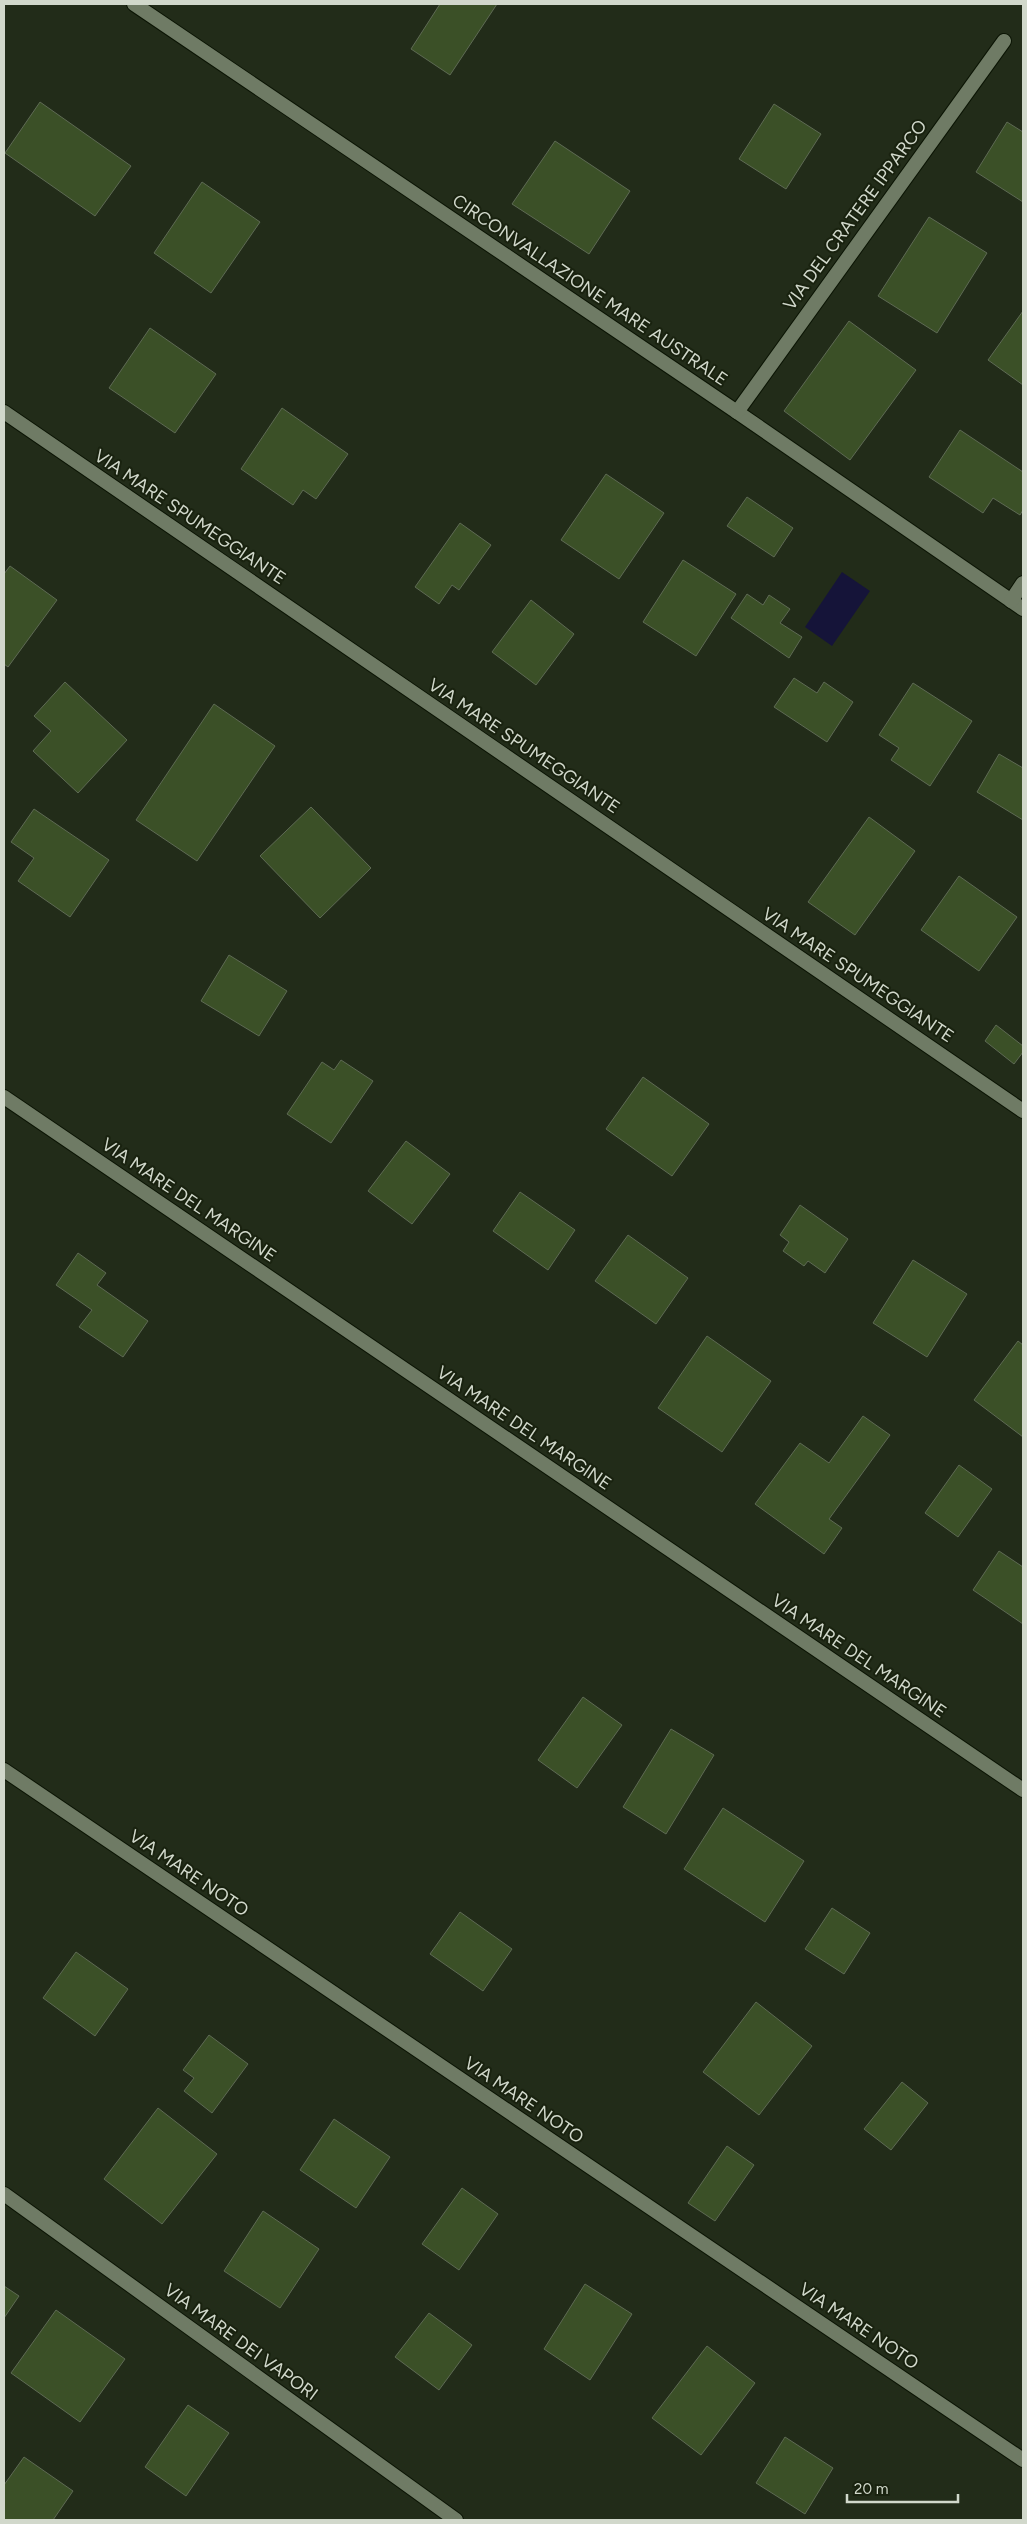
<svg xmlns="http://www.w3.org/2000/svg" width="1027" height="2524" viewBox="0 0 1027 2524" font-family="Figtree,sans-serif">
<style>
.water{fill:#151439}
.building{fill:#3b5027;stroke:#5e6a54}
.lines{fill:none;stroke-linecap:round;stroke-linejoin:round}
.minor-casing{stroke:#0b1404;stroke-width:16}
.minor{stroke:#6f7b65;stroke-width:14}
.labels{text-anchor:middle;stroke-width:4;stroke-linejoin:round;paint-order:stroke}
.street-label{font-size:18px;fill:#d1d8cb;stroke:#19220f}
</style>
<rect width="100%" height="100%" fill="#222c19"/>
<!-- water -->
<polygon class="water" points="842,572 870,591 832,646 805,627"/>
<!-- building -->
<g class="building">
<polygon points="440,4 497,4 450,75 411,49"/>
<polygon points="40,102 131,166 95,216 5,153"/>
<polygon points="774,104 821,134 786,189 739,159"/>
<polygon points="1007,122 1023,132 1023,202 976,172"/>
<polygon points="555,141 630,191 589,254 512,204"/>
<polygon points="202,182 260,222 211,293 154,253"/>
<polygon points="929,217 987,253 937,333 878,296"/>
<polygon points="1023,311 1023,385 988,360"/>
<polygon points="849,321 916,370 850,460 784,411"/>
<polygon points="150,328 216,374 175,433 109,388"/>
<polygon points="282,408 348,454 316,499 303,490 293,505 241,469"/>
<polygon points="960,430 1023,472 1023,510 1020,515 993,498 983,513 929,477"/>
<polygon points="606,474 664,513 619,579 561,540"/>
<polygon points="747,497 793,528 774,557 727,526"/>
<polygon points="460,523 491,545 459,590 452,585 439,604 415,587"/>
<polygon points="683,560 736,594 696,656 643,622"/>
<polygon points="10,566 57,600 8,667 4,664 4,574"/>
<polygon points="747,594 763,605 769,595 790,609 780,623 802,637 789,658 731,618"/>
<polygon points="531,600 574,634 536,685 492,652"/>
<polygon points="794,678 817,693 824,682 853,702 827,742 774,707"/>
<polygon points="65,682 127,740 78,793 33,751 51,731 34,716"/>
<polygon points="913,683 972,721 930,786 891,760 899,748 879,735"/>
<polygon points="214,704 275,746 197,861 136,820"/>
<polygon points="999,754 1023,768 1023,820 977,792"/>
<polygon points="311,807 371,868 320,918 260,856"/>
<polygon points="34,809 109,860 70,917 18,881 34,858 11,842"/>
<polygon points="869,817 915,851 855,935 808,902"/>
<polygon points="959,876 1017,917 979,971 921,930"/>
<polygon points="229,955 287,991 259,1036 201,1001"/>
<polygon points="996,1025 1023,1046 1023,1052 1014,1064 985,1041"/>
<polygon points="341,1060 373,1081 331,1143 287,1114 322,1062 334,1070"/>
<polygon points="643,1077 709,1124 672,1176 606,1129"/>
<polygon points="406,1141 450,1174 412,1224 368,1191"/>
<polygon points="520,1192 575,1230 548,1270 493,1231"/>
<polygon points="800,1205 848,1239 825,1273 808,1261 804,1266 783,1251 789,1242 780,1235"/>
<polygon points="628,1235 688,1278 656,1324 595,1281"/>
<polygon points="78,1253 106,1273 97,1285 148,1321 123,1357 79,1327 92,1310 56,1285"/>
<polygon points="913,1260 967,1294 927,1357 873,1323"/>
<polygon points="707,1336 771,1381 722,1452 658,1408"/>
<polygon points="1018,1341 1023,1345 1023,1437 974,1400"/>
<polygon points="863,1416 890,1435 829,1519 842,1528 824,1554 755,1504 800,1443 829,1463"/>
<polygon points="959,1465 992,1489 958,1537 925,1513"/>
<polygon points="999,1551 1023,1567 1023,1624 973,1590"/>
<polygon points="583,1697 622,1725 577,1788 538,1760"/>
<polygon points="671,1729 714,1755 666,1834 623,1807"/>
<polygon points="723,1808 804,1861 765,1922 684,1869"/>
<polygon points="832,1908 870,1933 844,1974 805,1949"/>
<polygon points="460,1912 512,1949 483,1991 430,1954"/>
<polygon points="76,1952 128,1989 95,2036 43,1998"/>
<polygon points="756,2002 812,2046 759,2115 703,2072"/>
<polygon points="209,2035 248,2064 212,2113 184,2091 194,2078 183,2070"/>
<polygon points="902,2082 928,2103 891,2150 864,2129"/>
<polygon points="158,2108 217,2154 162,2224 104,2179"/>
<polygon points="334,2119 390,2157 356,2208 300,2170"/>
<polygon points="727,2146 754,2165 715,2221 688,2203"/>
<polygon points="462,2188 498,2214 459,2270 422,2244"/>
<polygon points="263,2211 319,2249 280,2308 224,2271"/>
<polygon points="585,2284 632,2314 590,2380 544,2349"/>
<polygon points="4,2286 19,2296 4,2318"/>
<polygon points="56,2310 125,2359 80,2422 11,2373"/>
<polygon points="429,2313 472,2345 439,2390 395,2357"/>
<polygon points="707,2346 755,2383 701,2455 652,2418"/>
<polygon points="188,2405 229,2433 186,2496 145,2467"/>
<polygon points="785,2437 833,2468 805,2514 756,2483"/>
<polygon points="24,2457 73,2491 53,2520 4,2520 4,2485"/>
</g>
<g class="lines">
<!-- minor casing -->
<g class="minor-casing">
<g id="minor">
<polyline points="134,4 737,412 1023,609"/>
<polyline points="4,412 1023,1111"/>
<polyline points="737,412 1004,41"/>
<polyline points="1011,601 1023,583"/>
<polyline points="4,1097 1023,1790"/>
<polyline points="4,1770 1023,2460"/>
<polyline points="4,2194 456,2520"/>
</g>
</g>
<!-- minor -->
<use href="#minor" class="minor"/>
</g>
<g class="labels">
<!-- street labels -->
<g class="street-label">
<text transform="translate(855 215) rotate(-54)" y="6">VIA DEL CRATERE IPPARCO</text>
<text transform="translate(590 290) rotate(34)" y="6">CIRCONVALLAZIONE MARE AUSTRALE</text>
<text transform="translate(190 517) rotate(34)" y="6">VIA MARE SPUMEGGIANTE</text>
<text transform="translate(524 746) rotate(34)" y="6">VIA MARE SPUMEGGIANTE</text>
<text transform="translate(858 975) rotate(34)" y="6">VIA MARE SPUMEGGIANTE</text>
<text transform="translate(189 1200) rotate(34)" y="6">VIA MARE DEL MARGINE</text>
<text transform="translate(524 1428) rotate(34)" y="6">VIA MARE DEL MARGINE</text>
<text transform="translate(859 1656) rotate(34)" y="6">VIA MARE DEL MARGINE</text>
<text transform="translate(189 1873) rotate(34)" y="6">VIA MARE NOTO</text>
<text transform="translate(524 2100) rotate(34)" y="6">VIA MARE NOTO</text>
<text transform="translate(859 2326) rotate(34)" y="6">VIA MARE NOTO</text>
<text transform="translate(241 2342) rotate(36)" y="6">VIA MARE DEI VAPORI</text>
</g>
</g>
<!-- border -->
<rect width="1027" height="2524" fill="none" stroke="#d1d8cb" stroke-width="10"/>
<!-- scale -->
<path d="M847 2494v8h111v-8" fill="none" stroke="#d1d8cb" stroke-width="2.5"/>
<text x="854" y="2494" font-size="15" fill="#d1d8cb" stroke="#19220f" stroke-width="4" paint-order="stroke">20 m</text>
</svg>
